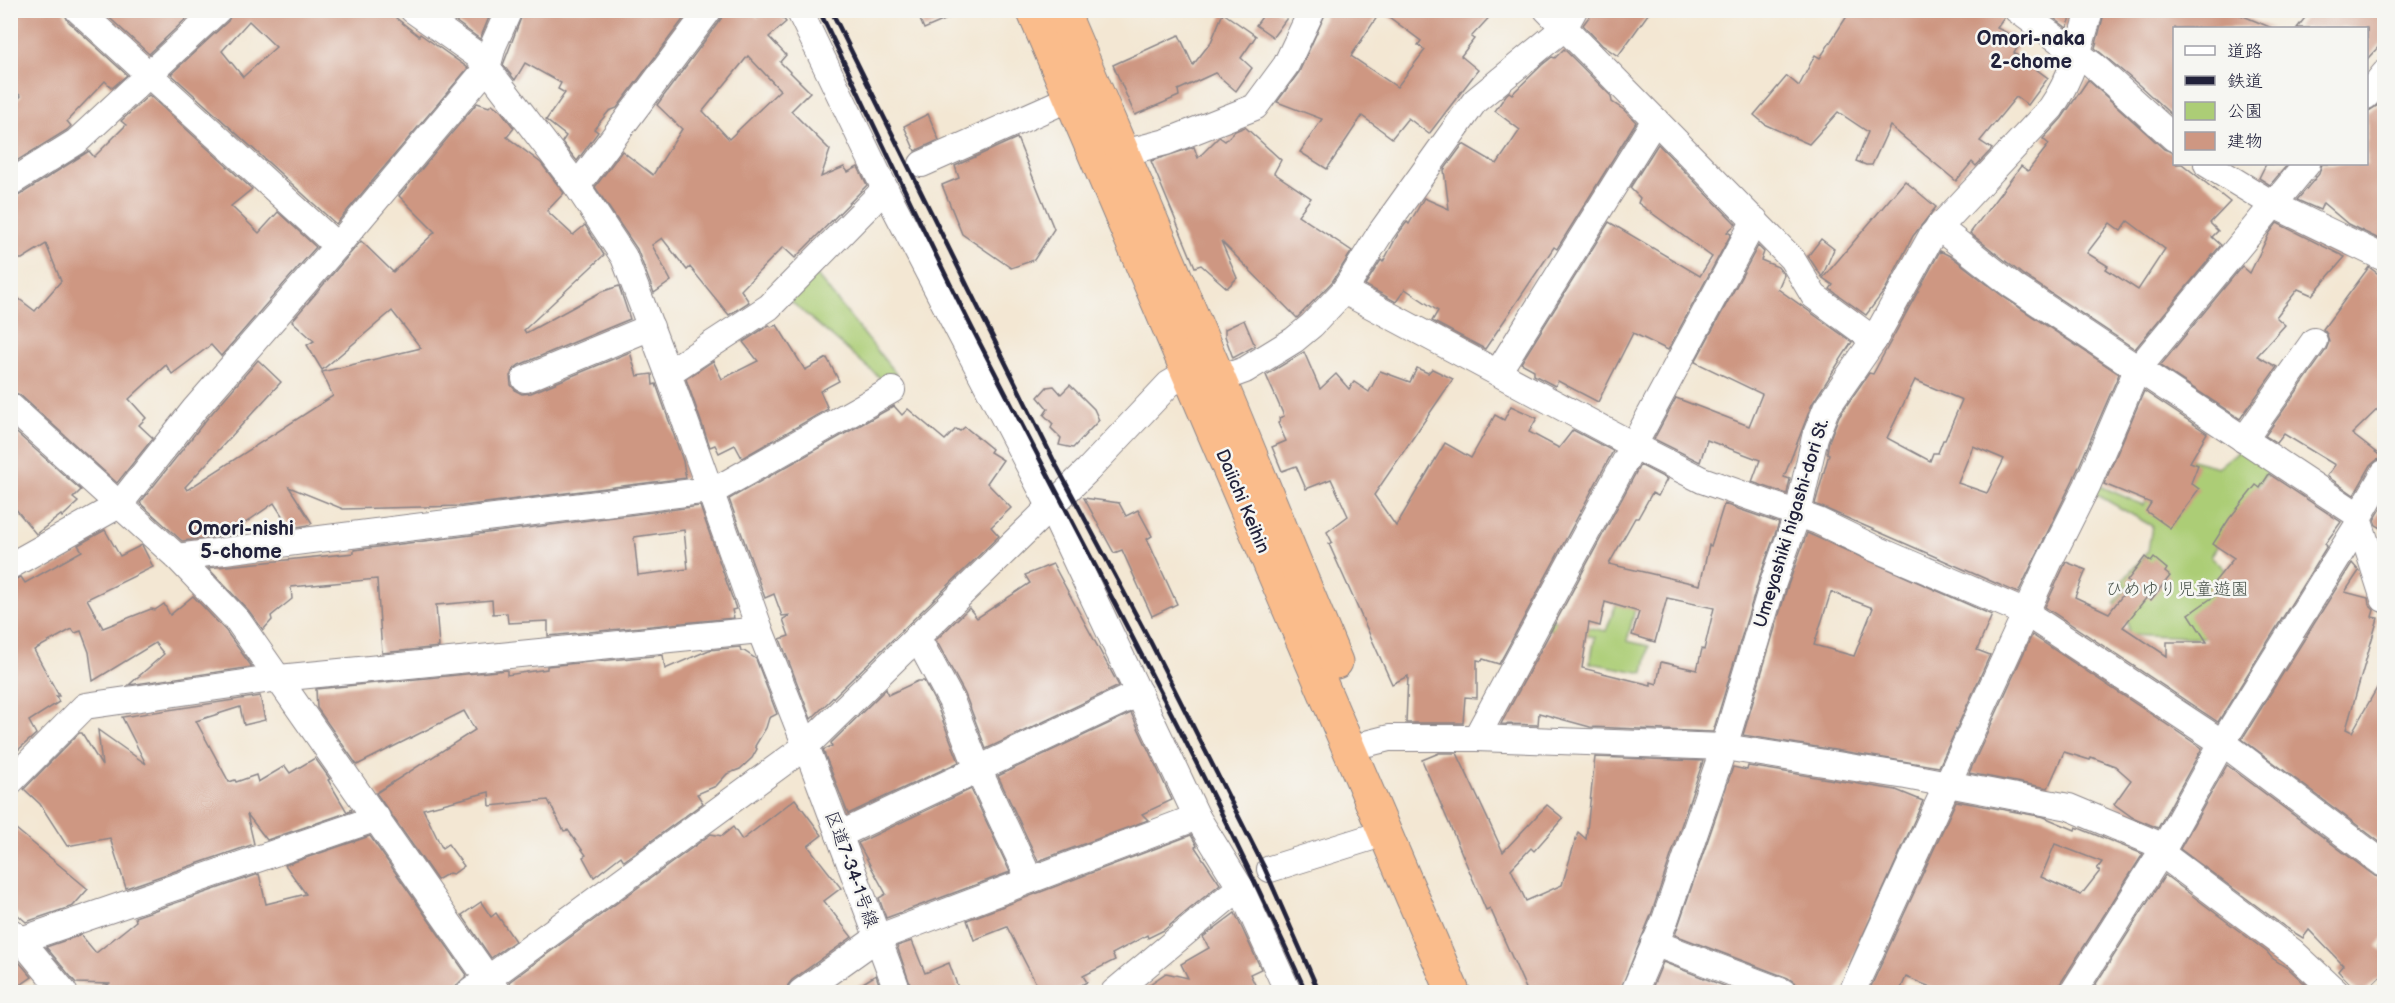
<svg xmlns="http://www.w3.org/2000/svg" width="2395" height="1003" viewBox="0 0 2395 1003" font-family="'Balsamiq Sans','Klee One',sans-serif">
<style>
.green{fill:#accd76;stroke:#677858;stroke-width:1.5}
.building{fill:#ce9782;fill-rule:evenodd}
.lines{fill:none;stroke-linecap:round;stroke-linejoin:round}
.minor-casing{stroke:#8a8487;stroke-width:28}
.highway-casing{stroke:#8a8487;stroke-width:35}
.minor{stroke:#fff;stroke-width:26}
.highway{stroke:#fabc8b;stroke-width:33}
.rail{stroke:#22223b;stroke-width:4.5}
.labels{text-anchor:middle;stroke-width:5;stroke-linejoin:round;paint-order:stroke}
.street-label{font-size:18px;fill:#22223b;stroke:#f6f6f2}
.park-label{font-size:18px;fill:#4b554d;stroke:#f6f6f2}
.neighbourhood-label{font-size:20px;font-weight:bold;fill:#22223b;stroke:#f6f6f2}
</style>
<rect width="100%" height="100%" fill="#f6f6f2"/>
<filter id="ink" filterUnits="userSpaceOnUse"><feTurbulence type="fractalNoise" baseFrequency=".0167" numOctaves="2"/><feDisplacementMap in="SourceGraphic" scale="12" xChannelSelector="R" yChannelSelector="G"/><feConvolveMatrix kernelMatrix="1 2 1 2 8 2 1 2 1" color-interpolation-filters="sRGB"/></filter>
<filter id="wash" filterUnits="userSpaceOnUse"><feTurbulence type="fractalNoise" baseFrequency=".008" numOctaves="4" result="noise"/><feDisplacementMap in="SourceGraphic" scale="24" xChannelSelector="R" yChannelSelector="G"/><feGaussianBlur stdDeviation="1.35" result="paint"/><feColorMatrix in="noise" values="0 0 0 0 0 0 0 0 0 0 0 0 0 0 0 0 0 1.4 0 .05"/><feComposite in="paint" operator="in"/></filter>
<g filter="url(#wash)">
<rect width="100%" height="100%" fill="#f3e7d3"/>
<!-- green -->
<g class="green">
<polygon points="814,272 896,374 885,382 788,299"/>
<polygon points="2244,447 2271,467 2211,556 2247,591 2229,639 2129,634 2126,612 2114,603 2127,587 2122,582 2148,551 2152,526 2092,492 2096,484 2143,505 2170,466 2184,458 2218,467"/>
<polygon points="1619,597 1637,602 1627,641 1649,646 1644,673 1590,663 1595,637 1542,628 1547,619 1606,631"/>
</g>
<g id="blocks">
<!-- building -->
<g class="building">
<polygon points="10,10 63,10 68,21 127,75 112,88 105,81 67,121 71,126 67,130 10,165 10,108 21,96 10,87"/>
<polygon points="101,10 188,10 191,14 149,54"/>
<path d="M233 10H386L419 36 420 34 468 68 336 224 171 74 228 21ZM249 21 276 47 243 77 222 51Z"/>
<polygon points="440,10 492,10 480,39"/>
<polygon points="524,10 690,10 617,108 609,111 594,129 598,132 577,161 562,142 566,136 546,120 565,93 558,89 561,83 525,63 515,80 503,65"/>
<path d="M724 10H750L758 18 766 10H776L786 22 769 37 786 55 780 62 810 92 791 111 830 150 821 177 844 167 848 172 858 167 867 185 795 258 783 247 741 290 749 302 729 315 690 267 687 270 662 238 652 245 671 281 654 293 637 249 595 187 622 151 653 175 682 129 657 105 721 19ZM748 56 780 90 729 139 703 111Z"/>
<polygon points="916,10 968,10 924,29"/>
<polygon points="1267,10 1277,10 1287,18 1273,37 1256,25"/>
<path d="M1327 10H1496L1471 37 1474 39 1461 56 1478 70 1429 134 1408 118 1392 138 1362 116 1327 169 1300 152 1322 119 1277 102 1299 72ZM1381 11 1421 41 1418 45 1425 50 1397 87 1351 56Z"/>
<polygon points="1594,10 1651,10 1618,56 1602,45 1583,25"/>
<polygon points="1851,10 2002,10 2004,18 1997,28 2022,40 2014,53 2048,78 2028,105 2016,97 1980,141 1992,149 1976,166 1972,162 1956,181 1890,126 1872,165 1866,165 1856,161 1868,132 1838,112 1809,144 1766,125 1754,115 1787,76 1799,86 1815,55 1820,58"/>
<polygon points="2043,10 2074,10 2067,28"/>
<polygon points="2105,10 2229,10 2272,28 2175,28 2175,118 2139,85 2095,48"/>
<polygon points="2311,10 2385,10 2385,40 2367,59 2367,28 2297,28"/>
<polygon points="1223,13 1256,36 1241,58 1252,68 1236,91 1215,73 1178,90 1179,96 1135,115 1113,65 1179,35 1193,65 1211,42"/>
<polygon points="1564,49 1611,96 1612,102 1624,110 1636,122 1557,249 1554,247 1485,349 1432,321 1438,311 1405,289 1396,302 1365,285 1381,260 1383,262 1398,234 1407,222 1409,224 1424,198 1449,209 1444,170 1463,144 1497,164 1520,130 1495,111 1506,95 1509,92 1512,94 1542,65 1552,57 1555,58"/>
<path d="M2088 80 2164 149 2175 153V164H2182L2230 202 2210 223 2218 231 2212 237 2221 245 2135 349 2022 274 1970 233 2021 166 2028 171 2049 144 2043 139 2062 118ZM2128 221 2165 249 2138 290 2106 269 2108 266 2087 253 2110 223 2121 231Z"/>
<polygon points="149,95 252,189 231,206 259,233 278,212 316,247 221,356 211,345 172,374 166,365 129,399 146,418 139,425 153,438 117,483 20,395 10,391 10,292 35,311 61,281 46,244 22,259 10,259 10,198 18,196 89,151 94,157 126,125 121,121"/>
<polygon points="477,103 489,107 492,104 501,111 514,128 507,137 541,163 564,193 547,211 573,235 585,225 604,255 524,330 526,333 601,292 619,286 630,319 519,365 514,369 510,376 511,385 516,391 522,394 531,393 630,352 637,376 652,374 653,385 656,384 683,461 686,478 462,506 343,509 289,487 312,523 309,525 290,528 274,503 238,528 239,529 232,535 182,541 140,503 206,420 258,360 281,382 185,487 187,490 333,396 322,372 421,348 392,311 322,370 307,345 314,341 292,321 361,241 393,272 435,232 399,196"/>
<polygon points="2378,105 2385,110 2385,236 2381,240 2348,224 2323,203 2320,210 2297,200 2319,174 2322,164 2367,164 2367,112"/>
<polygon points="928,114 939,140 915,151 904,126"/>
<polygon points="1245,127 1281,160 1274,173 1311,198 1298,215 1352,251 1332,282 1297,318 1221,241 1237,278 1227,288 1201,265 1195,267 1151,161 1194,147 1198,158 1219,137 1225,141 1235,131"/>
<polygon points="1017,138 1054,229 1034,260 1011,268 962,234 942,185 959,178 955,166"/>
<polygon points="1658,144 1736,224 1727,232 1731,234 1668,350 1633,333 1598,402 1558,381 1555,386 1534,375 1534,370 1521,363 1609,222 1700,276 1712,257 1638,203 1640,198 1630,188"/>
<polygon points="2266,164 2288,164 2270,185 2259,178"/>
<polygon points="1905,181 1936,207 1913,236 1885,290 1866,315 1830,289 1833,285 1823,278"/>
<polygon points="2277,223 2345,257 2312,295 2298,289 2276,317 2285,325 2257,356 2277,367 2240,419 2160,366 2242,266 2250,273 2269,234"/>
<polygon points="1821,239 1834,249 1822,277 1808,256"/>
<polygon points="1758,246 1764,252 1761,260 1778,267 1784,275 1778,289 1852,342 1812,404 1784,477 1790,479 1787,494 1752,482 1760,460 1707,440 1700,462 1654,439 1676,398 1749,426 1762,394 1695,362"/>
<path d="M1940 251 1952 257 2005 298 2119 374 2073 480 2018 593 1815 504 1829 454 1827 453 1829 441 1839 416 1869 373 1873 374ZM1915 380 1962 400 1945 440H1943L1938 453H1933L1930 461 1887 438ZM1973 446 2004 459 1987 493 1958 483Z"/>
<polygon points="2369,267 2385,279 2385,402 2352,434 2383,458 2377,460 2371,465 2354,495 2327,476 2335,465 2284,434 2277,443 2265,436 2326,350 2329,342 2327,334 2323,329"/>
<polygon points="1244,320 1255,346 1233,358 1225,336 1225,329"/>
<polygon points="769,325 771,327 777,325 805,370 827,358 839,381 820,391 828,409 742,458 735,445 719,453 715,445 710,447 686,379 713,361 722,379 758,361 743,342"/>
<polygon points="1304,352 1320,389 1336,374 1349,389 1354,382 1369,392 1380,371 1410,382 1417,368 1428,373 1432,369 1453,379 1374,495 1396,526 1445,443 1471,458 1495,415 1504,420 1511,406 1537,418 1529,432 1559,448 1573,430 1613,451 1499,664 1483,659 1482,661 1477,660 1477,698 1465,697 1463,723 1406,723 1408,676 1392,684 1329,544 1332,542 1327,532 1348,516 1331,479 1306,489 1296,466 1282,471 1272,447 1286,441 1278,423 1280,422 1279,418 1284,416 1266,375"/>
<polygon points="1070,385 1094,409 1099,420 1073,448 1059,445 1061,438 1051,428 1053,424 1044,415 1048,409 1038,397 1047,387 1054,386 1061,394"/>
<polygon points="2144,391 2207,433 2190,462 2198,465 2191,483 2199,489 2170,528 2146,511 2151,503 2104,484"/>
<polygon points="894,406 902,415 908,409 945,440 956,429 960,431 965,427 992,449 990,452 1003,460 987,483 1011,508 991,527 999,536 811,719 780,639 789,636 783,619 791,615 782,616 774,594 765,598 729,499"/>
<polygon points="10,427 81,490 73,498 78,502 62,517 61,515 36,534 10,502"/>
<path d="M1640 465 1667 479 1658 496 1652 493 1638 518H1635L1609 564 1700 585 1709 545 1711 546 1724 504 1779 523 1759 579 1713 732 1590 727 1539 713 1538 725 1501 724ZM1667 598 1714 608 1704 650 1702 649 1697 670 1661 662 1657 684 1651 682V685L1582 668 1589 623 1600 626 1605 602 1639 612 1632 635 1655 642Z"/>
<polygon points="2269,474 2341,522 2325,544 2327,546 2218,722 2045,607 2066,562 2086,570 2075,597 2109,613 2131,584 2127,581 2145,557 2151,562 2154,558 2167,569 2165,572 2170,576 2151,600 2147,597 2123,627 2167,656 2167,642 2207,642 2189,614 2213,597 2207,591 2234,558 2213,544 2229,519 2256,485 2260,488"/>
<polygon points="1084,498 1119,503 1126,516 1138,510 1152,536 1147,539 1177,604 1152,616 1122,550 1114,553"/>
<polygon points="2385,502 2385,530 2376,525 2374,520"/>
<path d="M700 506 736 609 732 610 734 618 548 636V621L508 623 507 613 493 614 492 600 436 605 439 647 382 653 377 579 291 587 292 599 271 616 272 620 263 630 249 611 208 568 354 553V550ZM684 530 688 569 638 575 634 537Z"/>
<polygon points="105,530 120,556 142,545 153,567 87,599 103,628 151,609 155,610 164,604 170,615 193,596 226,631 252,667 129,685 164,654 155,643 93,681 89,652 81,631 75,633 72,629 34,650 59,696 56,696 59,702 29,721 36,734 10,757 10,581 21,577 25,583 82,551 78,545"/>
<path d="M1807 533 1992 615 1977 650 1990 655 1939 767 1743 735 1787 588ZM1831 592 1873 608 1854 656 1814 645Z"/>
<polygon points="2352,563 2359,571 2345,592 2368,598 2369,605 2374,610 2372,617 2378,618 2346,729 2352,732 2385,674 2385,846 2242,739"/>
<polygon points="1053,564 1119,686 986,749 965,694 936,640 969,608 977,618 1030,583 1025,575"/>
<polygon points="2032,635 2202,748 2158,828 2132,817 2114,804 2131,780 2115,766 2091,757 2090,760 2064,752 2048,788 1969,773"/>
<polygon points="740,647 741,651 744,651 756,659 777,714 769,718 766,728 755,746 757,749 752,758 740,769 727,774 716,786 697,794 703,803 624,861 621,856 594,877 583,857 586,855 568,830 564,831 548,800 490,806 489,792 423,809 442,848 448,844 464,866 453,874 449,873 437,880 376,793 475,730 464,711 357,765 317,708 316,689 507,670 507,675 547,669 547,666 663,655 665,669 709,650"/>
<polygon points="918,681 924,681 937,706 959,762 848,814 823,750 832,746 831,743 886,689 888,695"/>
<polygon points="260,696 265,720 244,725 240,707 196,721 229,782 235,780 236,782 256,775 258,782 285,766 290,773 315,758 330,779 328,780 347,812 351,809 352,811 267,840 247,814 254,844 126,888 110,838 67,846 40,804 24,789 79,733 82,733 102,766 98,730 146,764 122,717"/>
<polygon points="1131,713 1172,800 1142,814 1148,820 1038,861 998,776"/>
<polygon points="1439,753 1457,753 1503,852 1547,805 1563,818 1534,851 1531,848 1511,869 1526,901 1562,885 1578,832 1586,839 1595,757 1703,761 1651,915 1619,993 1528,993 1490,908 1486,910 1422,760"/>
<polygon points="2227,765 2375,876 2385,879 2385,936 2377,946 2385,954 2385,972 2363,993 2359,993 2338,971 2343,965 2309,930 2303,938 2285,927 2180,849"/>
<polygon points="1748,766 1896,790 1923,801 1837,993 1798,993 1795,983 1788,978 1675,935 1733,767 1747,770"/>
<polygon points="971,789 1010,872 886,918 879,898 886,894 858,843"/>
<polygon points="795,799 822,835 808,846 841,888 824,901 852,937 792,980 788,985 786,993 512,993 509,982 711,834 722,836 733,827 742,840"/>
<path d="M1956 801 2044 817 2075 830 2076 827 2143 854 2060 984 2058 993H1945L1906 977 1899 993H1868ZM2055 844 2102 862 2097 869 2100 871 2081 895 2041 877Z"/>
<polygon points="10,824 88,889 73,906 26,922 10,908"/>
<polygon points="1191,835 1197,846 1195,847 1220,884 1164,930 1148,938 1147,935 1112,954 1115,960 1083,976 1087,982 1067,993 1041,993 1007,927 974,940 967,920"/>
<polygon points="370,836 467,975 449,993 97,993 109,984 76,983 46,947 81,935 96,953 136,921 135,917 259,874 266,904 306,894 285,865"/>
<polygon points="2165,875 2267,952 2272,958 2290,970 2315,993 2090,993"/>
<polygon points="481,902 491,917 496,913 515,941 491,958 462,915"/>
<polygon points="1235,913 1261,969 1250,974 1259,993 1137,993 1166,973 1188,978 1181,964 1209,948 1203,937"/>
<polygon points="912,941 925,973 949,963 960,993 913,993 897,946"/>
<polygon points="19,962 32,977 10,992 10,968"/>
<polygon points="1663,962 1742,993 1650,993"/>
<polygon points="876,975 882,993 847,993"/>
</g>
</g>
</g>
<g filter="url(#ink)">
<use href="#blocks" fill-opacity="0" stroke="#8a8487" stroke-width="1.5"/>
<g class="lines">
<!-- minor casing -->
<g class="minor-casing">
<g id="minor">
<polyline points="78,10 337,246"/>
<polyline points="413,10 477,55 577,186 624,257 668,373 760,630 806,746 898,992"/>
<polyline points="799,10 885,189 1050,506 1197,817 1240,887 1288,992"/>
<polyline points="1547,10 1792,259 1814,296 1874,340"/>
<polyline points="2017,10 2093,65 2174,138"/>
<polyline points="2366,96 2384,74"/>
<polyline points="1123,153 1166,142 1255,107 1286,65 1312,10"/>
<polyline points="922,164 1070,98"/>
<polyline points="2207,164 2274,205 2384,258"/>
<polyline points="10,183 76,142 218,10"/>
<polyline points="577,186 709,10"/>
<polyline points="1938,227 2013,286 2355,513 2358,518 2384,599"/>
<polyline points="1344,291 1633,445 1702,480 1818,521 1874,548 2026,613 2230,748 2384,864"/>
<polyline points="1498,372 1655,120"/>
<polyline points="668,373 769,307 885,189"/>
<polyline points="525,379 651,327"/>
<polyline points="10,406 177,557 238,621 497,992"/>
<polyline points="2244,440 2314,341"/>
<polyline points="2358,518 2384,473"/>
<polyline points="177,557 717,489 892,390"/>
<polyline points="10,566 119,505 194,410 337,246 487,68 493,46 509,10"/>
<polyline points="917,637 951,700 978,769 1030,880"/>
<polyline points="1476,738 1755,220"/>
<polyline points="1369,743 1389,738 1476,738 1724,747 1906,776 2069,807 2155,843 2161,853 2293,952 2336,992"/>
<polyline points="10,782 85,706 279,678 760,630"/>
<polyline points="839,835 1139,693"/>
<polyline points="1270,869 1385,833"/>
<polyline points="10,931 21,940 64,992"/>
<polyline points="21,940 377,818"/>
<polyline points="1654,943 1783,992"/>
<polyline points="470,992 806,746 1088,470 1169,384 1188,373 1234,374 1245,370 1294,340 1312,325 1344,291 1381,232 1475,101 1564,28 1574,10"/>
<polyline points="801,992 877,938 1197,817"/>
<polyline points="1114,992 1240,887"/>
<path d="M1634 992 1665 920 1724 747 1773 583 1798 513 1815 437 1826 409 1874 340 1932 235 2051 108C2071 79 2081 44 2090 10"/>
<polyline points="1852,992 2049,562 2087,486 2137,370 2307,164"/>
<polyline points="2073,992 2161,853 2222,743 2359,523"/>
</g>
</g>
<!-- highway casing -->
<g class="highway-casing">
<g id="highway">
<polyline points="1033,10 1453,992"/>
<polyline points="1062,10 1230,405 1336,662"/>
</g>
</g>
<!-- minor -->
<use href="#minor" class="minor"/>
<!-- highway -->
<use href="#highway" class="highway"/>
<!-- rail -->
<g class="rail">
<path d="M819 10C870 116 919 223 972 328 1085 549 1204 766 1306 992"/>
<polyline points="831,10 1054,461 1150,641 1264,867 1319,992"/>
</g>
</g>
</g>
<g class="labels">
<!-- street labels -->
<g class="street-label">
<text transform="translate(1243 501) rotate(67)" y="6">Daiichi Keihin</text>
<text transform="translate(1791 523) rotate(-73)" y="6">Umeyashiki higashi-dori St.</text>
<text transform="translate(852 869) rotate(70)" y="6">区道7-34-1号線</text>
</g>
<!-- park labels -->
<g class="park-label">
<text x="2177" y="595">ひめゆり児童遊園</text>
</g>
<!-- neighbourhood labels -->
<g class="neighbourhood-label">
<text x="2031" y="45">Omori-naka<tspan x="2031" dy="23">2-chome</tspan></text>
<text x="241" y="535">Omori-nishi<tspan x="241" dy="23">5-chome</tspan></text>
</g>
</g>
<!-- margin -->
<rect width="2395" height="1003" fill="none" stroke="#f6f6f2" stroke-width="36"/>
<!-- legend -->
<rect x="2173" y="27" width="195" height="138" fill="#f6f6f2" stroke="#a1a1a9" stroke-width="1.5"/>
<rect x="2185" y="46" width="30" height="9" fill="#ffffff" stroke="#a1a1a9" stroke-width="1.5"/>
<text x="2227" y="57" font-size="18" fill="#22223b">道路</text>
<rect x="2185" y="76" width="30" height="9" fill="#22223b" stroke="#a1a1a9" stroke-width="1.5"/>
<text x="2227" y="87" font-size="18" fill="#22223b">鉄道</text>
<rect x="2185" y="102" width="30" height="18" fill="#accd76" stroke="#a1a1a9" stroke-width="1.5"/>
<text x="2227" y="117" font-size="18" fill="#22223b">公園</text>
<rect x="2185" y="132" width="30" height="18" fill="#ce9782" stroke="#a1a1a9" stroke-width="1.5"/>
<text x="2227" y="147" font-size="18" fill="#22223b">建物</text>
</svg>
